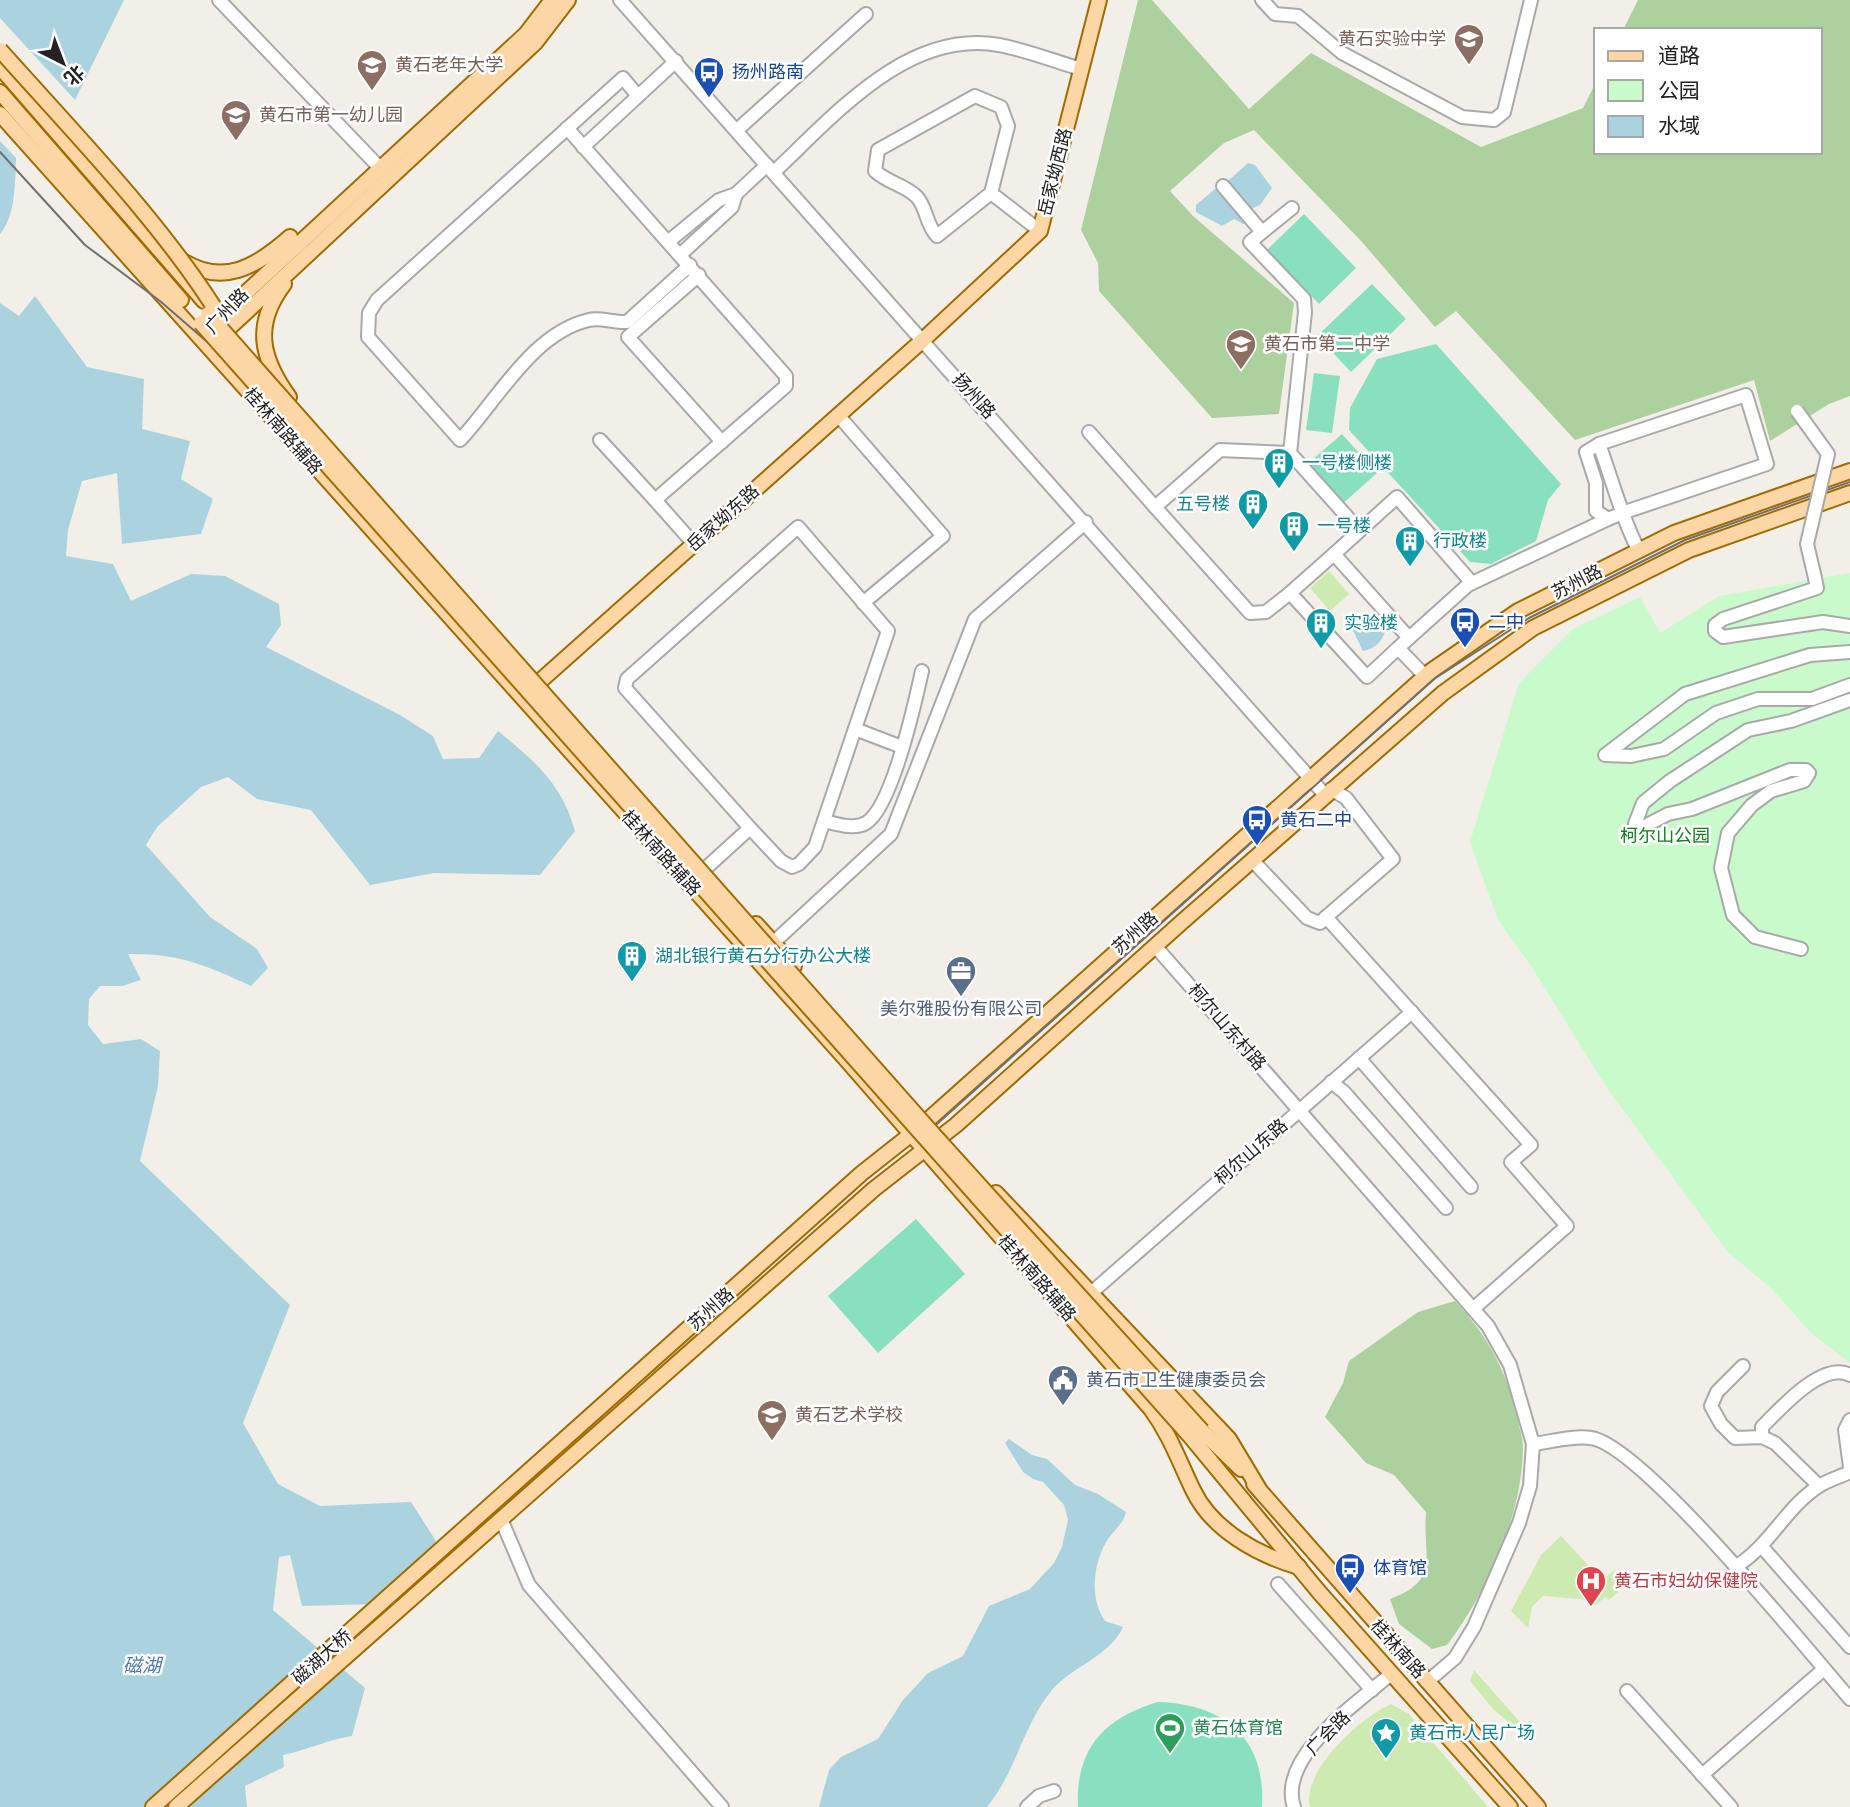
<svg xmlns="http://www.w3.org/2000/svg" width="1850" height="1807" viewBox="0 0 1850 1807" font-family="Figtree,'Noto Sans SC',sans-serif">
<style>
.grass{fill:#cdebb0}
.forest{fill:#add19e}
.park{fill:#c8facc}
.pitch{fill:#88e0be}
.water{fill:#aad3df}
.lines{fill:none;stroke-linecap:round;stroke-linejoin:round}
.minor-casing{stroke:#a9a9a9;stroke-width:16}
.major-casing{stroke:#a06b00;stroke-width:18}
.minor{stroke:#fff;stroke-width:12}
.major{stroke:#fcd6a4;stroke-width:14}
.tram{stroke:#707070;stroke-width:2}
.minor-bridge-casing{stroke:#a9a9a9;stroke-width:16;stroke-linecap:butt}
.major-bridge-casing{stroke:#a06b00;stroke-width:18;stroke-linecap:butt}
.minor-bridge{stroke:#fff;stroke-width:12}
.major-bridge{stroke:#fcd6a4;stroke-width:14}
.labels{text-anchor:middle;stroke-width:5;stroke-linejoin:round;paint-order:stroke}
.education-label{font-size:18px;fill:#785e54;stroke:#fff;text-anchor:start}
.transit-label{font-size:18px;fill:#164399;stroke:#fff;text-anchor:start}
.street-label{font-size:18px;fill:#222;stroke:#fff}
.culture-label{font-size:18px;fill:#0d838f;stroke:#fff;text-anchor:start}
.park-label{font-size:18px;fill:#0c8416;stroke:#fff}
.service-label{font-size:18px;fill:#4e5e75;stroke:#fff}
.health-label{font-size:18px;fill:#be3a42;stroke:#fff;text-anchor:start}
.leisure-label{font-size:18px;fill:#27864d;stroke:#fff;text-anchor:start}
.water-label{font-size:19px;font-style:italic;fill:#4a7aab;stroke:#fff}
</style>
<rect width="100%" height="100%" fill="#f2efe9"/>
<!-- grass -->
<g class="grass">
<polygon points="1329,571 1349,594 1330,611 1310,588"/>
<polygon points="1561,1536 1602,1580 1615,1570 1627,1584 1609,1600 1605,1597 1596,1605 1590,1600 1543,1596 1532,1607 1528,1628 1511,1611 1541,1555"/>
<polygon points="1474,1670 1528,1731 1522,1734 1493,1709 1470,1681"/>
<path d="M1391 1704 1409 1714 1488 1807H1310C1301 1771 1361 1717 1391 1704Z"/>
</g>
<!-- forest -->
<g class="forest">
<polygon points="1138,0 1152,0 1249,109 1311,53 1481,147 1583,108 1596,82 1596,152 1820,152 1820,30 1623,30 1638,0 1850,0 1850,396 1829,404 1770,441 1754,380 1575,440 1456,311 1435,327 1362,242 1254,130 1224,143 1170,191 1193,216 1294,303 1279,414 1212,418 1099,291 1098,263 1081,230"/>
<path d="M1455 1301C1487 1335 1507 1371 1517 1417 1519 1427 1523 1438 1523 1448 1522 1517 1487 1592 1447 1645L1432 1649 1399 1624 1390 1599C1442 1580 1422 1555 1426 1512L1394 1475 1366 1463 1325 1417 1343 1383 1349 1361 1418 1312Z"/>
</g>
<!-- park -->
<polygon class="park" points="1850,573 1850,1363 1811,1333 1772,1289 1728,1252 1607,1088 1531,966 1498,920 1470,842 1519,683 1573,629 1640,597 1660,633 1719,596"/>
<!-- pitch -->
<g class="pitch">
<polygon points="1304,214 1356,268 1319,304 1267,250"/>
<polygon points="1372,284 1406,319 1351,372 1317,336"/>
<polygon points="1436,344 1561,484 1548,500 1536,541 1491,564 1470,562 1349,430 1350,408 1377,359"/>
<polygon points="1314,373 1340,376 1332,433 1306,430"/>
<polygon points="1342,434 1377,473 1340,506 1305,466"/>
<polygon points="916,1219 965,1274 878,1353 828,1296"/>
<path d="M1158 1702C1224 1704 1266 1738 1262 1807H1078C1075 1749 1104 1718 1158 1702Z"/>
</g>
<!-- water -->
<g class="water">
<polygon points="0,0 124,0 75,100 0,18"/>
<path d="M0 141 16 158C15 182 16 215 0 234Z"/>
<polygon points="1248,163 1255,165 1272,188 1260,205 1251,209 1228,181"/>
<polygon points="1215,189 1222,191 1248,222 1243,224 1234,219 1222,226 1196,212 1196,205"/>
<path d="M35 296 87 367 144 379 142 429 190 441 181 479 213 499 201 534 122 544 117 473 82 481 68 530 66 556 113 564 131 601 191 574 225 576 279 604 281 625 266 647 400 715 433 736 443 759 479 758 498 731C535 761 562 784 575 831L540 875 434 873 370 885 311 810 257 799 228 777 201 787 157 827 146 845 210 917 257 949 268 968 251 986C206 965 178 953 128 954L141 980 122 986H100L89 999 88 1025 103 1044 141 1039 160 1051 158 1086 140 1161 290 1305 243 1423 278 1484 320 1506 411 1502 436 1541 423 1571 379 1604 302 1606 290 1555 279 1557 273 1610 365 1688 352 1736C327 1740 307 1750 283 1755L284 1767 245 1786 247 1807H0V303L19 316Z"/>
<path d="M1353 613 1385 632C1381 643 1374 649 1363 651L1347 618Z"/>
<path d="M1009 1439 1032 1455 1047 1459 1075 1485 1098 1494 1126 1512C1124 1523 1115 1529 1108 1539 1093 1562 1089 1599 1105 1621L1123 1627C1109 1657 1074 1665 1052 1690 1023 1725 1016 1772 987 1807H819L829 1770 841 1757 878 1739 903 1700 928 1673 963 1656 989 1606 1030 1589 1054 1563 1062 1547 1068 1520 1064 1505 1043 1482 1033 1479 1023 1472 1005 1443Z"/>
</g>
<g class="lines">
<!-- minor casing -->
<g class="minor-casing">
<g id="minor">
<polyline points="219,0 380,168"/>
<polyline points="620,0 1325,795"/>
<polyline points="1262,0 1275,14 1298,16 1342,53 1462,117 1494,120 1504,112 1531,0"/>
<path d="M638 96 623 78 377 300 369 313 368 337 460 440C497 401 532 333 589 320 600 317 615 323 627 322L690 265"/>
<polyline points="567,128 786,376 786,386 655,500 600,440"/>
<polyline points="737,130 866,14"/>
<polyline points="583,147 676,61"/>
<path d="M774 172C834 116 907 29 999 45 1026 50 1054 61 1081 69"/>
<polyline points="1223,186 1262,232"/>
<path d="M991 193 937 236C926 225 927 208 917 197 905 185 888 183 875 171L878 150 975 96 1001 107 1008 126 991 193 1040 231"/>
<polyline points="1292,208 1250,242 1304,299 1305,312 1290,453 1359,530"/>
<polyline points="669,241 719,200 736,194 767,165"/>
<polyline points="681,254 732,207 736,194"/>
<polyline points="699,275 628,337 722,442"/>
<polyline points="838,415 943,536 863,603"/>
<polyline points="1089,432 1155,507"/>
<polyline points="1599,444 1586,452 1596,483 1596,511 1608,519"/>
<polyline points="1290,453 1220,450 1155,507 1250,613 1266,612 1290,593"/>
<polyline points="655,500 694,544"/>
<polygon points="798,527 888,631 815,847 799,864 792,867 781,861 750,828 625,688 627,679"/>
<polyline points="1334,554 1397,497 1472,583"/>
<polyline points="1815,578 1817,588 1723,619 1715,625 1715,631 1723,637 1823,622 1850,626"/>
<path d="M1409 638 1468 585 1608 519 1625 512 1767 464 1746 395 1599 444C1612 479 1622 519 1639 551"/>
<polyline points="1398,648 1367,677 1290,593 1334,554 1409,638 1398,648 1425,676"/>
<polyline points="1850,652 1810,655 1685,694 1605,755 1631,756 1664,749 1716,713 1758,699 1812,699 1850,685"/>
<polyline points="855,729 902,747"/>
<path d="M824 821C837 824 854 830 866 823 892 807 915 703 922 671"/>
<polyline points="1252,860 1307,918 1320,923 1326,917 1531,1145 1511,1162 1567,1226 1473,1309"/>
<polyline points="706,868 750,828"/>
<polyline points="1326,917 1393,859 1346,798 1331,789"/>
<polyline points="773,943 891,834 975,619 1086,522"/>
<polyline points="1155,946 1488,1326 1510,1365 1533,1444 1530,1486 1519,1523 1474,1627 1455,1658 1427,1682"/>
<polyline points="1801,949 1755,937 1733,915 1721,868 1728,833 1752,805 1771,791 1804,781 1809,773 1806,770 1790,770 1692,809 1668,814 1643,827 1635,824 1643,803 1670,781 1748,730 1791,721 1850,700"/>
<polyline points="1359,1058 1471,1187"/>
<polyline points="1331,1082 1344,1092 1446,1208"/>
<polyline points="1091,1293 1412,1012"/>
<polyline points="1743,1366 1717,1392 1711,1406 1721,1424 1735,1438 1762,1437 1775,1443 1819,1486"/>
<polyline points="1850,1420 1845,1430 1850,1467"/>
<path d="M1762 1437V1427C1780 1409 1823 1360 1850 1375"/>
<path d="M1533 1444C1550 1442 1574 1435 1591 1438 1642 1445 1809 1652 1850 1699"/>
<polyline points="501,1519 529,1585 722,1807"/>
<polyline points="1762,1547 1850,1647"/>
<path d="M1735 1567C1770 1546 1786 1507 1819 1486 1828 1480 1840 1477 1850 1472"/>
<polyline points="1278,1584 1372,1690"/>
<polyline points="1627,1691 1731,1807"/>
<polyline points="1702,1775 1824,1669"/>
<polyline points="1027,1807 1039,1796 1054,1791"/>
<path d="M1294 1807C1277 1757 1358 1702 1391 1674"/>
</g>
</g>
<!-- major casing -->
<g class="major-casing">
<g id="major">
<polyline points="0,67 204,301"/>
<polyline points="0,92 181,300"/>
<path d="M0 114 844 1057 1151 1409C1170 1435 1179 1461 1193 1490 1212 1530 1258 1555 1299 1567"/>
<path d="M181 260C223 287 256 267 290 237"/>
<path d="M284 284C253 325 261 358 289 397"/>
<polyline points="211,325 526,34 552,0"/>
<polyline points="213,333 229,328 535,43 568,0"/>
<polyline points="529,691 924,339 1040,231 1099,0"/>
<polyline points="756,924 794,966"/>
<polyline points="996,1193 1229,1439 1259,1489"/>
<polyline points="1202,1431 1241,1469"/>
<polyline points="1190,1436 1319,1592 1510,1807"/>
<polyline points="1254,1484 1538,1807"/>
<polyline points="153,1807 862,1173 919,1128 1431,671 1518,611 1674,533 1850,471"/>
<polyline points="176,1807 874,1189 956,1125 1183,921 1443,693 1533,628 1689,550 1850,493"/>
</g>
</g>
<!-- minor -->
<use href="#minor" class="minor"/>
<!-- major -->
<use href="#major" class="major"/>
<!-- tram -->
<polyline class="tram" points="0,152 85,245 160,301 205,340 237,356 925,1129 937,1124 1434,679 1529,618 1685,540 1850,482"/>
<!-- minor-bridge casing -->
<g class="minor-bridge-casing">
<polyline id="minor-bridge" points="1797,411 1828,454 1807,544 1815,578"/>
</g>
<!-- major-bridge casing -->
<g class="major-bridge-casing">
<g id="major-bridge">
<path d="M0 50C74 133 165 226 222 320"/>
<polyline points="208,314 933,1134 1202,1431"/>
<polyline points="201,323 1190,1436"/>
</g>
</g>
<!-- minor-bridge -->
<use href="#minor-bridge" class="minor-bridge"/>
<!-- major-bridge -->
<use href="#major-bridge" class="major-bridge"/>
</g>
<!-- icons -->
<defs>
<g id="school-pin" transform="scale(1.575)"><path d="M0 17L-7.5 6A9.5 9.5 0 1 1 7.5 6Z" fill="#8d6e63" stroke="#fff"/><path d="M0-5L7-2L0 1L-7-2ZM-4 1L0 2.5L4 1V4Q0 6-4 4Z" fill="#fff"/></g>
<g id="bus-pin" transform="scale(1.575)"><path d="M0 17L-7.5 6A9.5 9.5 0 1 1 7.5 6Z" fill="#1a4fb4" stroke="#fff"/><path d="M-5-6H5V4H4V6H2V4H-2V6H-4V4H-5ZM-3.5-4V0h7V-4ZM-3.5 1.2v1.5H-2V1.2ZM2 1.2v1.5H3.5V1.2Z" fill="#fff"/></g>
<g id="building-pin" transform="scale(1.575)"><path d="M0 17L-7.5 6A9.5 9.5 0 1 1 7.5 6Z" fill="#0f9aa8" stroke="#fff"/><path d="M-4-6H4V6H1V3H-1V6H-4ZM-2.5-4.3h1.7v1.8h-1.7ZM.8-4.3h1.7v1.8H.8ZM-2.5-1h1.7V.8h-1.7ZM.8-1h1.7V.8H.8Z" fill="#fff"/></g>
<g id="office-pin" transform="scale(1.575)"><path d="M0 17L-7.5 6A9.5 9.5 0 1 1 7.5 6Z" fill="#5c6f8a" stroke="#fff"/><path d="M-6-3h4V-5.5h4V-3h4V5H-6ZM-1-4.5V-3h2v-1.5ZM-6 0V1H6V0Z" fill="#fff"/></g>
<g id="civic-pin" transform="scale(1.575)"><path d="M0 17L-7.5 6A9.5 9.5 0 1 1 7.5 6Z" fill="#5c6f8a" stroke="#fff"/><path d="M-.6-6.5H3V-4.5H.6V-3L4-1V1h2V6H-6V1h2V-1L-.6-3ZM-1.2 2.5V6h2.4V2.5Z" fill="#fff"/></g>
<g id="hospital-pin" transform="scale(1.575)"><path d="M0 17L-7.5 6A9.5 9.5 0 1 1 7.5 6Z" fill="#e0444e" stroke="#fff"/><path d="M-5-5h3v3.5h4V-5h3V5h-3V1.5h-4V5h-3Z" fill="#fff"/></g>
<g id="stadium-pin" transform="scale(1.575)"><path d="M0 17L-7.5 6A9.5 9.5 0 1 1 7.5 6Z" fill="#2e9e5b" stroke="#fff"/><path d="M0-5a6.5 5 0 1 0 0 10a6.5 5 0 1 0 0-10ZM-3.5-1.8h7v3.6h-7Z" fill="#fff"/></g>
<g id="sight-pin" transform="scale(1.575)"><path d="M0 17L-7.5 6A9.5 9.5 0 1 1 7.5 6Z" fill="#0f9aa8" stroke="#fff"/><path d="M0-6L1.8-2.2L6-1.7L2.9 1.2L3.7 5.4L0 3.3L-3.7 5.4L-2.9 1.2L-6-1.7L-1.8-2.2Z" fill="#fff"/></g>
</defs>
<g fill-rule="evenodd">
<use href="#school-pin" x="1469" y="39"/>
<use href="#school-pin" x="372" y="65"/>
<use href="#bus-pin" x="709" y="72"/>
<use href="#school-pin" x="236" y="115"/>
<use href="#school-pin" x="1241" y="344"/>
<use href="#building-pin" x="1279" y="463"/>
<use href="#building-pin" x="1253" y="504"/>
<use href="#building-pin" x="1294" y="526"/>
<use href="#building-pin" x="1410" y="541"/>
<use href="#bus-pin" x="1465" y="622"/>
<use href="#building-pin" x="1321" y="623"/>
<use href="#bus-pin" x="1257" y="820"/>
<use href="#building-pin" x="632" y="956"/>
<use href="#office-pin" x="961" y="971"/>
<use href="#civic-pin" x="1063" y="1380"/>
<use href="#school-pin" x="772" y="1415"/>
<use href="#bus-pin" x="1350" y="1568"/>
<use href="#hospital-pin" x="1591" y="1581"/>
<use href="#stadium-pin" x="1170" y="1728"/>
<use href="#sight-pin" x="1386" y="1733"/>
</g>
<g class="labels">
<!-- education labels -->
<g class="education-label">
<text x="1446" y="45" text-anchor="end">黄石实验中学</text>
<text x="395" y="71">黄石老年大学</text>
<text x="259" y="121">黄石市第一幼儿园</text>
<text x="1264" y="350">黄石市第二中学</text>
<text x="795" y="1421">黄石艺术学校</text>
</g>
<!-- transit labels -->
<g class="transit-label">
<text x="732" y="78">扬州路南</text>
<text x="1488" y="628">二中</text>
<text x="1280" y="826">黄石二中</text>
<text x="1373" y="1574">体育馆</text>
</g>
<!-- street labels -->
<g class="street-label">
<text transform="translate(1055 172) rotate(-76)" y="6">岳家坳西路</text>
<text transform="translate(227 311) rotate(-47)" y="6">广州路</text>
<text transform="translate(974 396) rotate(48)" y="6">扬州路</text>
<text transform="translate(283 431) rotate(49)" y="6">桂林南路辅路</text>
<text transform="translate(723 518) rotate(-42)" y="6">岳家坳东路</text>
<text transform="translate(1577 582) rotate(-27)" y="6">苏州路</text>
<text transform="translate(661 853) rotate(48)" y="6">桂林南路辅路</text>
<text transform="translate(1135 933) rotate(-42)" y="6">苏州路</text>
<text transform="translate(1227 1027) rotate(49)" y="6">柯尔山东村路</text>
<text transform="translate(1251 1152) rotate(-41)" y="6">柯尔山东路</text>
<text transform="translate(1037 1278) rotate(49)" y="6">桂林南路辅路</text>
<text transform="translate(711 1309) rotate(-42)" y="6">苏州路</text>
<text transform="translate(1398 1649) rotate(48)" y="6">桂林南路</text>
<text transform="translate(322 1657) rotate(-42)" y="6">磁湖大桥</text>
<text transform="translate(1328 1733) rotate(-45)" y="6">广会路</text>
</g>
<!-- culture labels -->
<g class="culture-label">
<text x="1302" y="469">一号楼侧楼</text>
<text x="1230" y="510" text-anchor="end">五号楼</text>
<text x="1317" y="532">一号楼</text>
<text x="1433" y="547">行政楼</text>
<text x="1344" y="629">实验楼</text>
<text x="655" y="962">湖北银行黄石分行办公大楼</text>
<text x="1409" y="1739">黄石市人民广场</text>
</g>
<!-- park labels -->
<g class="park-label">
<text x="1665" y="842">柯尔山公园</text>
</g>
<!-- service labels -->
<g class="service-label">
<text x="961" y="1015">美尔雅股份有限公司</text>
<text x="1086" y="1386" text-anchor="start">黄石市卫生健康委员会</text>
</g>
<!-- health labels -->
<g class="health-label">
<text x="1614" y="1587">黄石市妇幼保健院</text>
</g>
<!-- leisure labels -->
<g class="leisure-label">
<text x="1193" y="1734">黄石体育馆</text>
</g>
<!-- water labels -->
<g class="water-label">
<text x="142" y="1672">磁湖</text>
</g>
</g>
<!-- legend -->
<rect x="1594" y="28" width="228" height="126" fill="#ffffff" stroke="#a7a7a7" stroke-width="2"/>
<rect x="1608" y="51" width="35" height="10" fill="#fcd6a4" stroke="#a7a7a7" stroke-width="2"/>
<text x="1658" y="63" font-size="21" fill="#222222">道路</text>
<rect x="1608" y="80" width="35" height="21" fill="#c8facc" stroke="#a7a7a7" stroke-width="2"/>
<text x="1658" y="98" font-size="21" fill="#222222">公园</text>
<rect x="1608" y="116" width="35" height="21" fill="#aad3df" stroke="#a7a7a7" stroke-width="2"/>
<text x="1658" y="133" font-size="21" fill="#222222">水域</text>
<!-- north arrow -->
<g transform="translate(63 63) rotate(138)" stroke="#ffffff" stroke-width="5" paint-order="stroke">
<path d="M0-5L12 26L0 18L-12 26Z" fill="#222222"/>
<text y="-10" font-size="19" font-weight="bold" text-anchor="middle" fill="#222222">北</text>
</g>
</svg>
